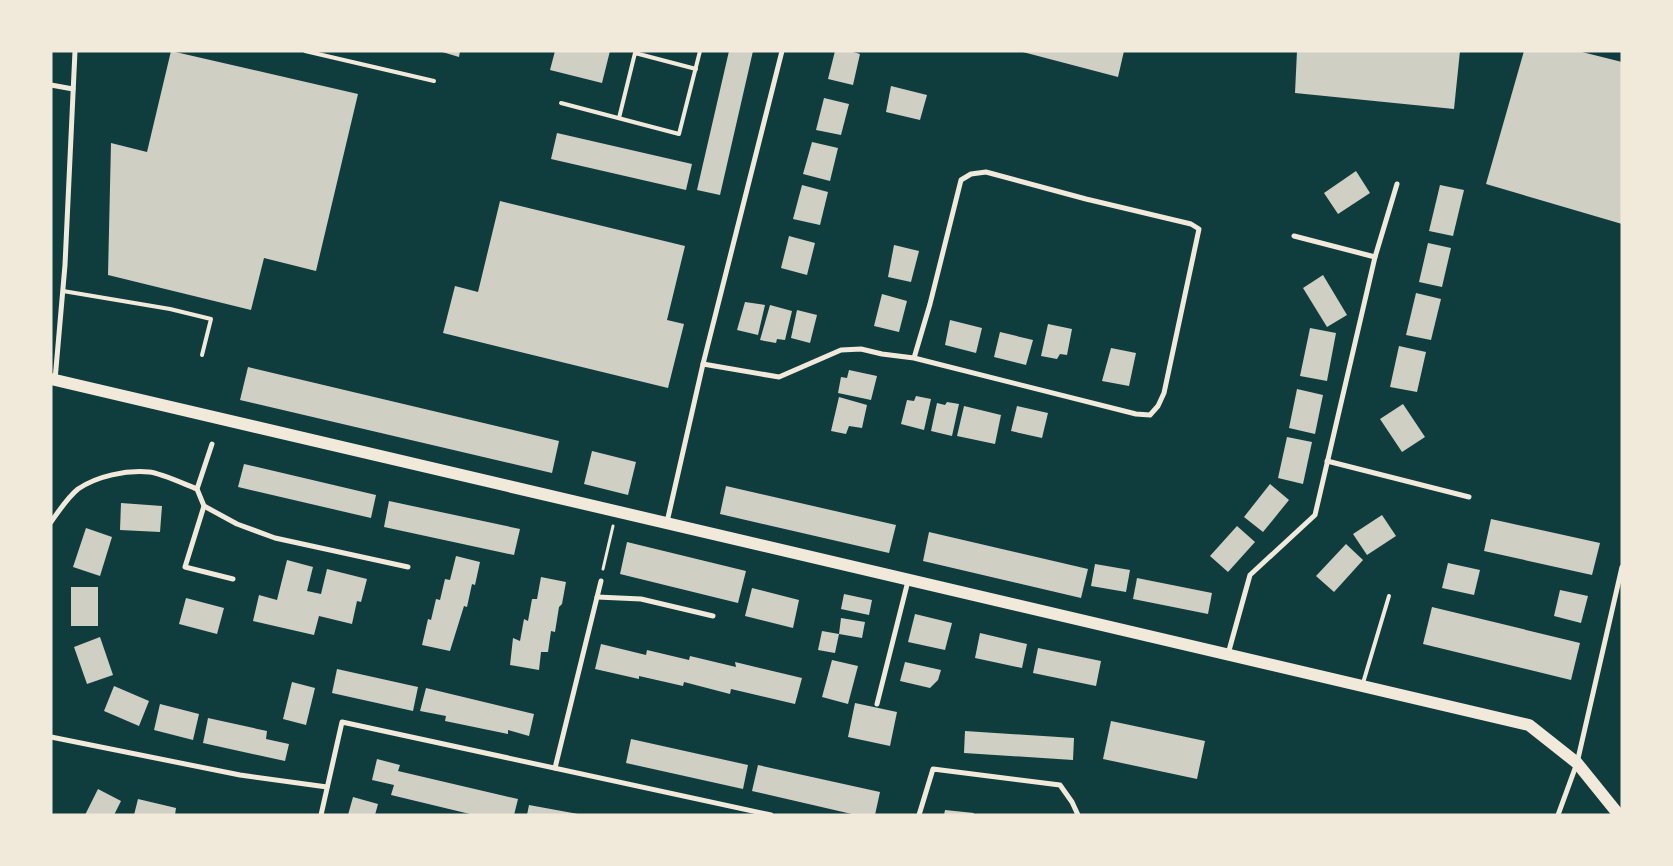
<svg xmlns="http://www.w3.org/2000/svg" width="1673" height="866" viewBox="0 0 1673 866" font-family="'Crimson Pro',serif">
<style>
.building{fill:#cfcfc3}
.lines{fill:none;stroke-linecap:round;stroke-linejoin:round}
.path{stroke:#f1e9da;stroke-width:3}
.service{stroke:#f1e9da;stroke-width:4}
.minor{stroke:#f1e9da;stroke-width:5}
.primary{stroke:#f1e9da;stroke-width:12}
</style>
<rect width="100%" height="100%" fill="#0f3d3e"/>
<!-- building -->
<g class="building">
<polygon points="171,51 358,94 316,271 264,258 251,310 108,275 111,143 147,152"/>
<polygon points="439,51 460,51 459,57"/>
<polygon points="555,51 610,51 602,83 550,70"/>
<polygon points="729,51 753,51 720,195 697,190"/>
<polygon points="835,51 850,51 860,54 853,85 828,79"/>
<polygon points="1019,51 1124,51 1118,77"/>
<polygon points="1297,51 1460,51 1454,109 1295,93"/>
<polygon points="1524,51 1578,51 1622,62 1622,224 1486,184"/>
<polygon points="891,86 927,95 920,120 886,112"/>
<polygon points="824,98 849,104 841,135 816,130"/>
<polygon points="557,133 692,164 686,190 551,159"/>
<polygon points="812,142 838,148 830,181 803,174"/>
<polygon points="1356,171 1370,193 1338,214 1324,193"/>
<polygon points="802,185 828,192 820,225 793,219"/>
<polygon points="1440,185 1464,190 1453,236 1429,231"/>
<polygon points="500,201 685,246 667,320 684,324 668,388 443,333 455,286 478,292"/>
<polygon points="789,236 815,243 807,275 781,268"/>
<polygon points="1428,243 1451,248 1442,287 1419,282"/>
<polygon points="894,245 919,251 911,282 888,277"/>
<polygon points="1323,275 1347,315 1327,327 1303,288"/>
<polygon points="1416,293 1441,299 1431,340 1406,335"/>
<polygon points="882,294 907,301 899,332 874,326"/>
<polygon points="745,302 765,305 758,335 737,330"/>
<polygon points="770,305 792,311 785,340 777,339 776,343 760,340"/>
<polygon points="797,310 817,315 810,343 791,338"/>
<polygon points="950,320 982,328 976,353 945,345"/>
<polygon points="1048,324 1072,329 1067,355 1060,354 1057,359 1041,356"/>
<polygon points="1310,328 1336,333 1327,381 1300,376"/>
<polygon points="1000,332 1033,340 1026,365 994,357"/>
<polygon points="1399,346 1426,352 1417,392 1390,387"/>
<polygon points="1111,348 1136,353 1129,386 1102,381"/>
<polygon points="248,367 559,441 552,473 240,400"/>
<polygon points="849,370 877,376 871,400 838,393 841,377 847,378"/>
<polygon points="1297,389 1323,395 1315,434 1289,428"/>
<polygon points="916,396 931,399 924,430 901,424 907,400 914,401"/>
<polygon points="839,397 867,405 862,428 849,426 846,434 831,431"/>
<polygon points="947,402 959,404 952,436 931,431 937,403 945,405"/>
<polygon points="1403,404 1425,437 1402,452 1380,419"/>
<polygon points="964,406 1001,415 995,444 957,436"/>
<polygon points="1017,406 1048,413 1042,438 1011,431"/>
<polygon points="1287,437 1312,442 1303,484 1278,478"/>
<polygon points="592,451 636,462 628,495 584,484"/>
<polygon points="244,464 376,495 371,518 238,487"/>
<polygon points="1270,484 1289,500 1263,532 1244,517"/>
<polygon points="726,486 896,525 889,553 720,514"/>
<polygon points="389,501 520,529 514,555 384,527"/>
<polygon points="121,503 162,506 160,532 120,530"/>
<polygon points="1382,515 1396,536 1367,555 1353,534"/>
<polygon points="1491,519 1600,543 1592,575 1484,551"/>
<polygon points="1237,526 1255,542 1228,572 1210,556"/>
<polygon points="86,528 112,537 100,576 73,567"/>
<polygon points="929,532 1088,569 1081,598 923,561"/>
<polygon points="627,542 746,571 738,603 620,574"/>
<polygon points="1346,544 1363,560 1334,592 1316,576"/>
<polygon points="456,556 480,562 475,585 472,584 467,607 464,606 450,651 422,645 428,619 431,620 436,599 440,600 445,579 450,580"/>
<polygon points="287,560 313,567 307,591 321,594 327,569 367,579 361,602 357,601 352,624 319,616 314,635 253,621 259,595 277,600"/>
<polygon points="1448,563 1480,570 1474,595 1442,588"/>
<polygon points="1095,564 1130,570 1126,592 1091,586"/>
<polygon points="541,577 566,582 562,604 559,607 555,632 551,631 548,652 541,652 539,670 510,665 513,638 520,641 524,619 528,621 532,599 537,599"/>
<polygon points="1137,578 1212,593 1208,614 1133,599"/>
<rect x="71" y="587" width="27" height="39"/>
<polygon points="752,588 799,600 793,628 745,616"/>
<polygon points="1560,590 1588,596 1581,623 1554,616"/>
<polygon points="844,594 872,600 869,615 841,609"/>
<polygon points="186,598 224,608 217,634 179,624"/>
<polygon points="1432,607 1580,643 1571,680 1423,644"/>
<polygon points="915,614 952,623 945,650 908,642"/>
<polygon points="841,618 865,622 862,638 839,634"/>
<polygon points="822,631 839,634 835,653 818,650"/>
<polygon points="980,633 1027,644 1022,668 975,658"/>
<polygon points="100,637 113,675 87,684 74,647"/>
<polygon points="601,644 646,655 647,650 689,660 690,656 736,667 735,662 802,678 795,704 731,689 730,694 684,682 683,686 639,676 639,679 595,669"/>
<polygon points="1038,648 1101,661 1096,686 1033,673"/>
<polygon points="832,660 858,666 848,704 822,697"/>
<polygon points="905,662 941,670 938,680 930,688 900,681"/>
<polygon points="337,669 418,687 413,711 332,693"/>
<polygon points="292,682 315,688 306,725 283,719"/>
<polygon points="114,686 149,701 139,726 104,711"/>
<polygon points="426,688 534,714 529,736 508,730 508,734 445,721 446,716 420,711"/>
<polygon points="855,703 897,712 890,746 848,737"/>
<polygon points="160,704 199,714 193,740 154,730"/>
<polygon points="208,718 267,731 266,739 289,744 285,761 203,743"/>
<polygon points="1111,721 1205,741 1197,779 1103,759"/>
<polygon points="965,731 1074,738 1073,760 964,753"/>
<polygon points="631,739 748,765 743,789 626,763"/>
<polygon points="377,759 400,765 398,771 518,799 514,815 474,815 391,795 394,785 372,780"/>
<polygon points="758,765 880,792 875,815 856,815 752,791"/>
<polygon points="98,789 121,801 114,815 85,815"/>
<polygon points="353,797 378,804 375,815 348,815"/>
<polygon points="138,799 176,808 175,815 134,815"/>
<polygon points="529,805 578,814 578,815 527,815"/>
<polygon points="945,810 974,813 973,815 944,815"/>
</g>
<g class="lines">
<!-- path -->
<polyline class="path" points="603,569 613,526"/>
<!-- service -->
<g class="service">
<polyline points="305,51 434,81"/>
<polyline points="561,103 679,134 700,51"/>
<polyline points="619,118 635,53 696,69"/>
<polyline points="63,291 170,309 211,319 202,355"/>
<polyline points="1363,683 1389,596"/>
</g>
<!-- minor -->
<g class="minor">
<polyline points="51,85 73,89"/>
<polyline points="1375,257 1397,184"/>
<polyline points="703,364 779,377 841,350 861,349 882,354 914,358 1136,414 1150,415 1158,406 1164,393 1199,229 1191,224 1086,199 986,172 971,174 961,180 930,304 914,358"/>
<polyline points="55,380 65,265 75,51"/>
<polyline points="212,444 197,489 204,506 185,567 233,579"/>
<polyline points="1327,461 1469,497"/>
<polyline points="204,506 237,524 275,538 408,567"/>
<path d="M51 522C59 511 67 498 78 489 97 476 126 470 149 472 161 473 184 484 197 489"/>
<polyline points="667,522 703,364 782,51"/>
<polyline points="597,597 641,599 713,616"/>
<polyline points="1228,654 1250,575 1315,515 1375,257 1294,236"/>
<polyline points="877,704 908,581"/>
<polyline points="51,737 240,775 327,787"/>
<polyline points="555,768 601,581"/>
<polyline points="321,815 342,722 771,815"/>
<polyline points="919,815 933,769 1060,785 1072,802 1078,815"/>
<polyline points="1558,815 1577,763 1622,567"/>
</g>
<!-- primary -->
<polyline class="primary" points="51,379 1529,725 1577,763 1619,815"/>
</g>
<!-- border -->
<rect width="1673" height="866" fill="none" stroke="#f1e9da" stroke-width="105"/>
</svg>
